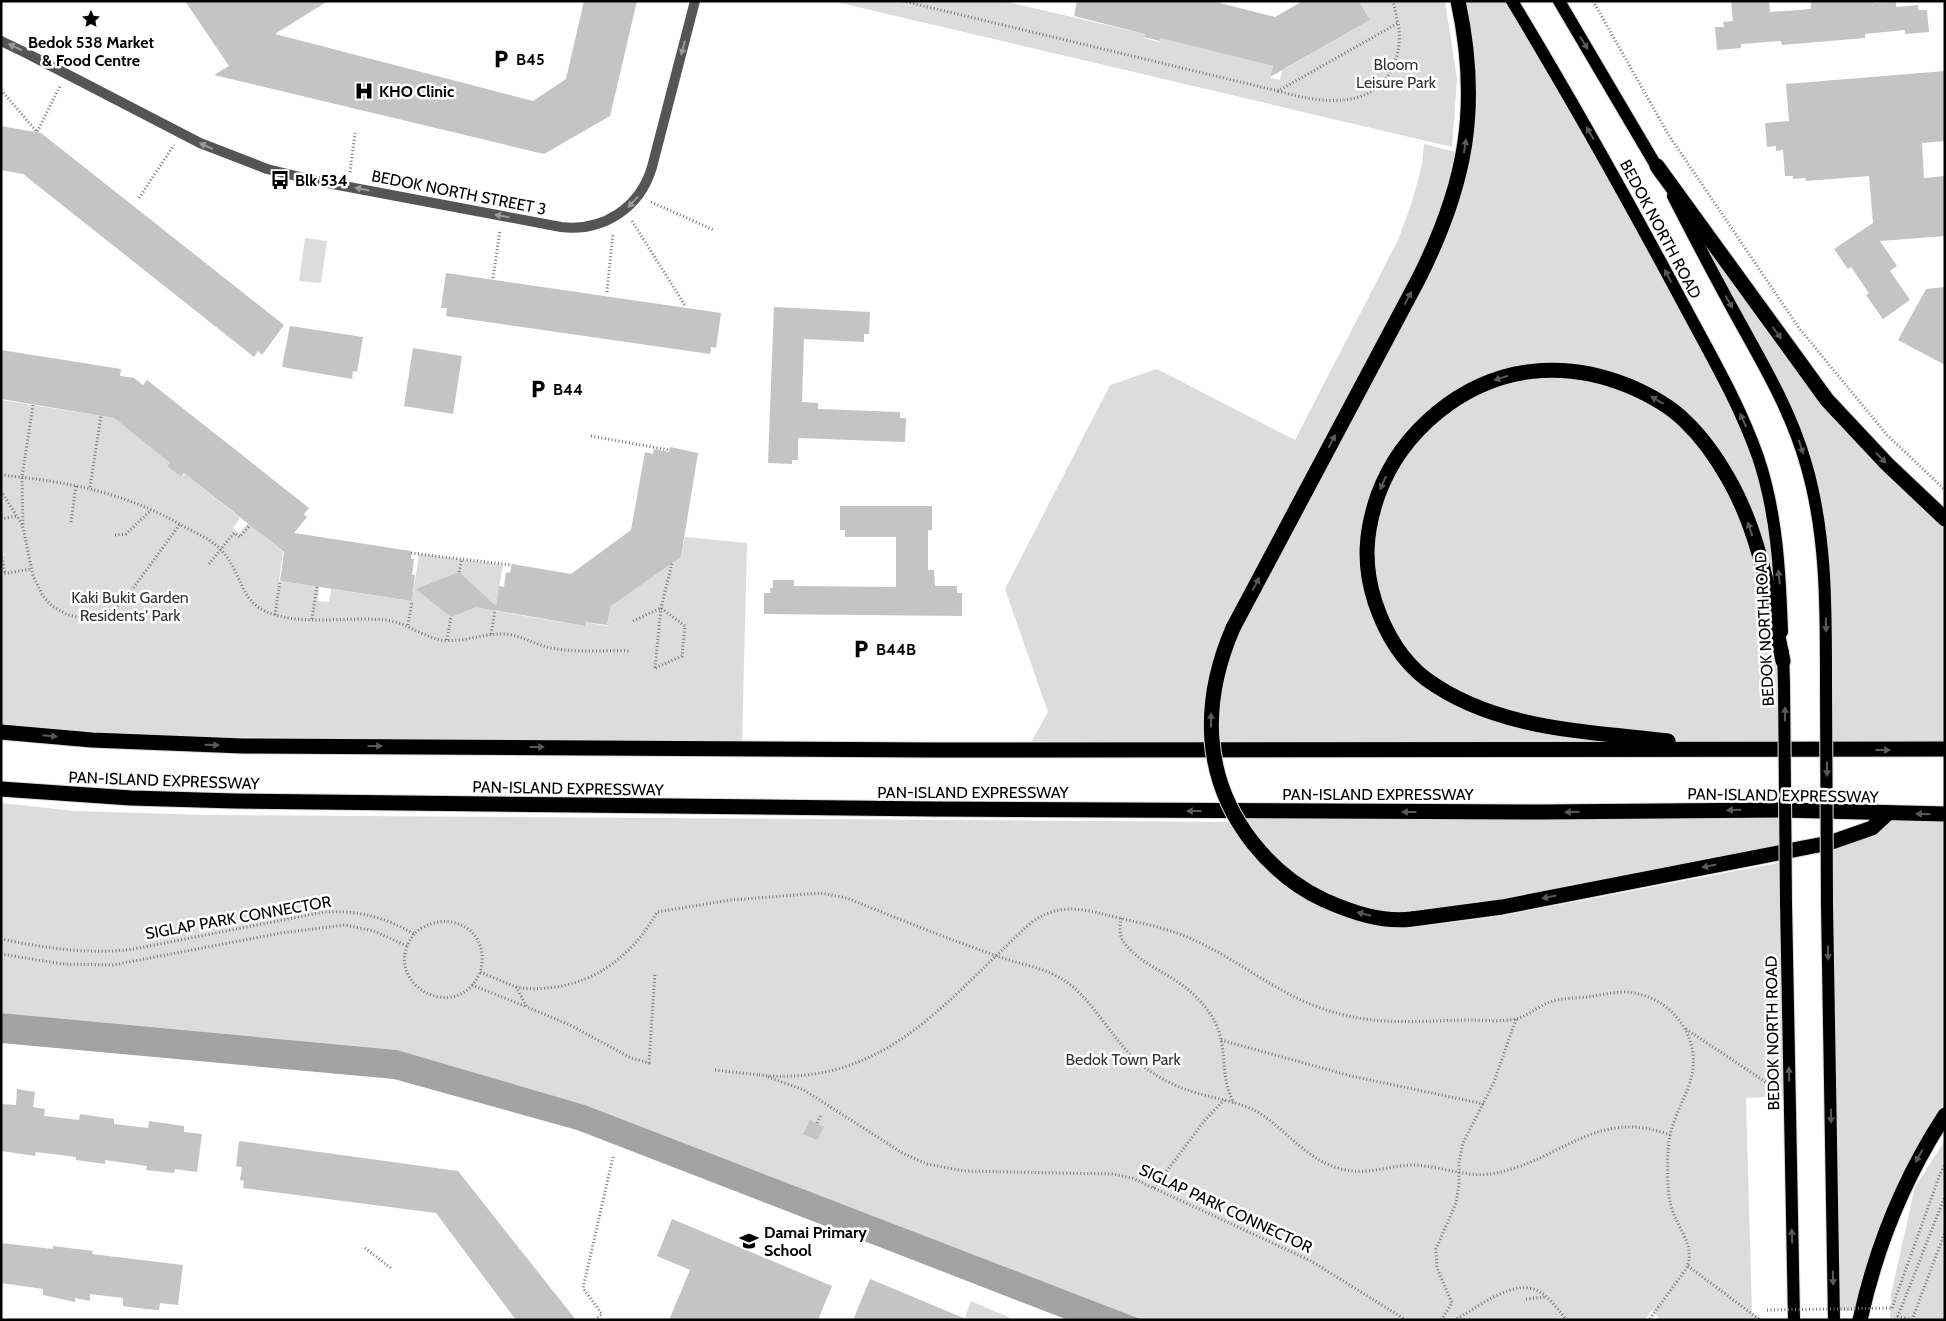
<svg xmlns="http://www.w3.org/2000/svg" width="1946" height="1321" viewBox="0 0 1946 1321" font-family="Cabin,sans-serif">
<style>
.green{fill:#dcdcdc}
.water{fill:#a3a3a3}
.building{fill:#c4c4c4}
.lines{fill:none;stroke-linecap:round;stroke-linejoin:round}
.primary-casing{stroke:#dbdbdb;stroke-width:14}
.highway-casing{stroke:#dbdbdb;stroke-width:17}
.path{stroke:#777;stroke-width:3;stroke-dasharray:1 2.5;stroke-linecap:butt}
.street{stroke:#555;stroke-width:10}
.primary{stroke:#000;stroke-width:12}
.highway{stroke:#000;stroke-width:15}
.primary-bridge-casing{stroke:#dbdbdb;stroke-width:14;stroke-linecap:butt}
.highway-bridge-casing{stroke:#dbdbdb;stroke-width:17;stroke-linecap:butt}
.path-bridge{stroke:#777;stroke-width:3;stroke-dasharray:1 2.5;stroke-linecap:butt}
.primary-bridge{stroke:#000;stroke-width:12}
.highway-bridge{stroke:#000;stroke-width:15}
.oneway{fill:#595959}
.oneway2{fill:#999}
.labels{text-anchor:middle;stroke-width:5;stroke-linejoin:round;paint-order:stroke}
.poi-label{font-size:16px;font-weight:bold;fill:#000;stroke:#fff;text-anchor:start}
.park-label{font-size:16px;fill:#333;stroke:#fff}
.street-label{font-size:16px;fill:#000;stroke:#fff}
</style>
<rect width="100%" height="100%" fill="#fff"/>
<!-- green -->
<g class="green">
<polygon points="832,1 1003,1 1145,34 1144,38 1159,42 1160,38 1273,66 1270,78 1280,80 1283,68 1285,69 1370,20 1359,1 1445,1 1457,79 1452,147"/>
<polygon points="1458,1 1512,1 1732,395 1768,494 1785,749 1027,750 1048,712 1005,589 1110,385 1157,369 1295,440 1398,240 1412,202 1422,164 1424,144 1464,154"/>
<polygon points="1657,166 1803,369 1945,519 1945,749 1827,750 1823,571 1798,439"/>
<polygon points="305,238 327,241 321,283 299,281"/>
<polygon points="1,400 114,418 170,463 167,466 181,477 185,474 240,518 233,528 239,533 248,523 283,552 279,581 319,587 318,601 329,602 331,589 412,601 419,554 503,565 495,611 584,626 585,622 607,626 611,606 681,557 685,537 747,543 742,744 90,735 1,727"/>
<polygon points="1,803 74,811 207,815 1229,822 1251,852 1282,884 1325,909 1369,924 1409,928 1501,916 1782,862 1786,1096 1746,1098 1752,1313 1765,1320 1661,1320 1652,1310 1645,1320 1143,1320 585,1105 397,1050 1,1013"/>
<polygon points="1783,810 1783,852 1502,907 1382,918 1291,881 1236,811"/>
<polygon points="1887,814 1945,815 1945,1115 1928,1141 1861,1311 1834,1311 1829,843"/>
<polygon points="1945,1140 1945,1320 1890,1320 1891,1294 1915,1187"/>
<polygon points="971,1301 1015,1320 964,1320"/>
</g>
<!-- water -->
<polygon class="water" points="1,1013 397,1050 585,1105 1143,1320 1068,1320 577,1130 394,1079 1,1043"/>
<!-- building -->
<g class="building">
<polygon points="185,1 328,1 275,34 533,101 566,79 584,1 637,1 610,116 544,154 214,75 229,66"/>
<polygon points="1077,1 1212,1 1275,17 1303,1 1359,1 1370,20 1270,77 1273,66 1160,38 1160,41 1144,37 1145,34 1074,16"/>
<polygon points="1731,1 1769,1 1770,12 1811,9 1811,1 1874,1 1874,3 1896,2 1896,7 1918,5 1918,10 1927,10 1929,32 1905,34 1905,30 1865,34 1865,38 1782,45 1781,41 1741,44 1741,48 1717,50 1715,27 1724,27 1723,22 1733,21"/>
<polygon points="1945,71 1945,141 1922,143 1924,178 1945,176 1945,236 1880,241 1897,266 1890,271 1910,300 1883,319 1866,295 1869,293 1851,267 1848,269 1834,249 1873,223 1869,176 1806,181 1805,178 1793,179 1793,176 1785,176 1783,150 1776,151 1776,146 1767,147 1765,123 1789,121 1786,84"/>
<polygon points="1,126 41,133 284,325 262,355 258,351 254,357 23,174 1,170"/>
<polygon points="446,273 721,313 716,348 711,347 710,354 446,316 447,308 441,308"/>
<polygon points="1945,287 1945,365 1898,340 1926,289"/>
<polygon points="774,307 870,312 869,334 864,334 864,342 804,339 802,402 818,403 818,409 900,412 900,418 906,418 905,442 798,438 798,460 792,460 792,464 768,463"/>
<polygon points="290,326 363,337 357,372 353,371 352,379 282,367"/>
<polygon points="413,348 462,356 453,414 404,406"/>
<polygon points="1,350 121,369 120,376 134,378 143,385 147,380 309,508 304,514 307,517 294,533 411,551 411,559 414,559 412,575 415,575 412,601 280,581 284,552 184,473 181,477 167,466 170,463 114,418 1,399"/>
<polygon points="670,447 698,453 681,557 611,606 607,625 585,622 585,626 476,607 451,617 416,589 459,572 496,606 499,586 504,587 506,572 510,573 512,564 571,574 631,530 645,452 653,454 654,449 669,452"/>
<polygon points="840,506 932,506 932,530 928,530 928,570 934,570 935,586 957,586 957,593 962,593 962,616 764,614 764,593 771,593 770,588 773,588 773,580 794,580 794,586 896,587 896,537 845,537 845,530 840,530"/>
<polygon points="17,1089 35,1092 33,1107 45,1109 44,1116 79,1120 80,1114 114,1119 114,1124 148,1128 149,1121 184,1126 184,1132 202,1134 197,1172 175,1169 174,1173 146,1170 147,1166 105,1160 105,1164 76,1160 76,1157 36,1152 35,1156 1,1151 1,1104 16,1105"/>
<polygon points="810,1120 824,1127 817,1140 803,1134"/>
<polygon points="239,1141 458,1171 576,1320 516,1320 436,1213 243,1188 244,1181 240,1180 242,1167 236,1166"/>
<polygon points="672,1219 832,1286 818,1320 669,1320 690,1270 657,1256"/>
<polygon points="1,1243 53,1249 53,1246 93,1251 92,1254 183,1265 178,1305 160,1303 159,1310 145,1309 123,1306 123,1298 90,1294 90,1301 75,1298 75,1302 43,1295 43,1289 1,1283"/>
<polygon points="870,1279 966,1319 966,1320 853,1320"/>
</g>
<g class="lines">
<!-- primary casing -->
<g class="primary-casing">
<g id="primary">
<path d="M1512 1C1570 97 1625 195 1678 294 1706 347 1738 400 1758 457 1777 513 1780 574 1782 632"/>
<polyline points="1559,1 1661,174"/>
<path d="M1673 196C1694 237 1715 277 1737 317 1763 364 1791 411 1806 464 1827 535 1826 612 1826 685"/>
<polyline points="1783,652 1784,685"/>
<polyline points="1786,903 1794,1320"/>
<polyline points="1827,904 1834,1320"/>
</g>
</g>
<!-- highway casing -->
<g class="highway-casing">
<g id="highway">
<polyline points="1657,166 1827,400 1887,464 1945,519"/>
<path d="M1233 628 1418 280C1466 185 1481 107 1458 1"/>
<polyline points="1,732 92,740 243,746 932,750 1945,749"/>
<path d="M1668 741C1586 731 1496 730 1426 679 1401 660 1385 632 1375 602 1363 565 1365 532 1378 495 1390 462 1411 434 1438 412 1495 366 1563 359 1629 386 1650 395 1669 405 1685 421 1702 437 1716 457 1728 478 1760 533 1770 599 1783 661"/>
<polyline points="1,789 131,798 234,801 932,809 1542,812 1783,810 1945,814"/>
<polyline points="1412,919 1502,907 1829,843 1872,828 1887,814"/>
<path d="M1860 1320C1876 1247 1904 1178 1945 1115"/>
</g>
</g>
<!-- path -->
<g class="path">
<polyline points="903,1 1278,91 1398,23 1393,1"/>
<polyline points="1593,1 1668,134 1799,328 1887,435 1945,490"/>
<polyline points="1,90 37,132 60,86"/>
<path d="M1278 91C1316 102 1370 112 1392 69 1399 55 1401 38 1398 23"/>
<polyline points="350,172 355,133"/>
<polyline points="139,198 174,145"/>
<polyline points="651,202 714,230"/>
<polyline points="632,221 686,307"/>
<polyline points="493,278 500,230"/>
<polyline points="607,292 613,233"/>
<polyline points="1,350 2,350"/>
<polyline points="33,405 22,477 23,527 33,576 43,596 52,606 68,615 83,618 99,617 113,611 129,594 180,524"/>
<polyline points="591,436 669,450"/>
<path d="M1 475C70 482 124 492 185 527 198 534 212 540 222 551 241 571 240 600 265 611 300 627 347 616 385 620 406 622 421 636 441 640 464 643 483 633 504 634 522 635 535 645 551 648 576 653 604 650 630 651"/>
<polyline points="90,487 101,416"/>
<polyline points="1,491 23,526"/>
<polyline points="1,519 17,516"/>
<polyline points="71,522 76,485"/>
<polyline points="115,535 126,534 151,510"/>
<polyline points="411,553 512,565"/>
<polyline points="1,554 5,573"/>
<polyline points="209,564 234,533 240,537 250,525"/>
<polyline points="459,572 462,559"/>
<polyline points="1,574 31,569"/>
<polyline points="275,615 280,581"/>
<polyline points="312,619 317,586"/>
<polyline points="633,621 661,608 685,626 682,656 655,668 653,667"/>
<polyline points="408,625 412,601"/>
<polyline points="491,634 495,610"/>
<polyline points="447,640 451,617"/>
<polyline points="655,668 661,608 672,563"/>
<path d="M1121 918C1120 926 1119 934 1123 941 1139 965 1173 974 1193 994 1204 1004 1215 1018 1219 1032 1227 1057 1220 1077 1234 1103"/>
<path d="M414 934C377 983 458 1027 480 972"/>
<path d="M1 939C44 948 90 955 134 949L324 912C358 910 385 917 414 934 446 905 493 930 480 972L516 987 527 1007 570 1025 631 1058 649 1063 655 973"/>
<polyline points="1,954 62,964 113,965 281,933 345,925 374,931 407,946"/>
<polyline points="472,985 527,1007"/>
<path d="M516 987C526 989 537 989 547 988 596 984 634 954 657 912L731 900 821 893 847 898C896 918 946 938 997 956 1018 964 1043 967 1062 979 1091 996 1110 1037 1136 1060 1155 1077 1177 1088 1201 1094 1218 1099 1237 1102 1254 1110 1285 1127 1305 1160 1341 1169 1369 1176 1387 1165 1414 1165 1442 1166 1468 1179 1496 1173 1561 1160 1598 1107 1670 1135"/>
<polyline points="1686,1029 1773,1087"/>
<polyline points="1221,1040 1351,1076 1484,1104"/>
<polyline points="715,1070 760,1075"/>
<path d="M759 1075C887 1088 948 997 1032 922 1062 901 1086 910 1119 918 1145 924 1172 929 1196 941 1238 960 1274 991 1318 1007 1372 1027 1412 1021 1468 1020 1482 1020 1503 1022 1516 1019 1528 1016 1538 1006 1550 1002 1561 998 1576 998 1588 997 1600 995 1613 992 1626 992 1660 994 1689 1020 1693 1054 1697 1086 1673 1110 1669 1141 1667 1155 1667 1188 1670 1202 1674 1225 1698 1246 1686 1269L1649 1320"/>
<polyline points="768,1077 804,1090 904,1154 927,1164 964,1171 1112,1174 1132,1178 1311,1261 1406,1320"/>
<polyline points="817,1123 821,1115"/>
<polyline points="1154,1188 1205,1120 1224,1100"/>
<polyline points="365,1248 391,1268"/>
<polyline points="1688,1266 1760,1320"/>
<polyline points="1526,1299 1546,1297"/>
<polyline points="1892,1308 1940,1174 1945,1164"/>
<polyline points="595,1320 602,1314 583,1288 613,1157"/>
<polyline points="1441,1320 1452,1303 1437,1268 1436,1249 1456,1203 1459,1185 1459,1162 1463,1143 1494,1082 1516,1019"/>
<path d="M1454 1320C1477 1309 1514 1276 1540 1292 1550 1298 1559 1311 1567 1320"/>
<polyline points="1912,1320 1898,1316 1945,1196"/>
<polyline points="1912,1320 1945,1232"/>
</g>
<!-- street -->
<path class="street" d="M1 41 28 54 200 143 267 169 317 181 561 227C603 232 640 208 652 167L695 1"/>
<!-- primary -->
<use href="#primary" class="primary"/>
<!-- highway -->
<use href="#highway" class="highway"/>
<!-- primary-bridge casing -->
<g class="primary-bridge-casing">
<g id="primary-bridge">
<polyline points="1784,685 1786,903"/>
<polyline points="1826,685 1827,904"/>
</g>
</g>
<!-- highway-bridge casing -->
<g class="highway-bridge-casing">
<path id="highway-bridge" d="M1233 628C1201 702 1202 778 1253 843 1273 868 1296 887 1324 900 1351 912 1382 923 1412 919"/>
</g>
<!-- path-bridge -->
<polyline class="path-bridge" points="1767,1310 1892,1308"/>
<!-- primary-bridge -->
<use href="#primary-bridge" class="primary-bridge"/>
<!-- highway-bridge -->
<use href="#highway-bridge" class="highway-bridge"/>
</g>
<!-- one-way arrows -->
<defs><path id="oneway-solid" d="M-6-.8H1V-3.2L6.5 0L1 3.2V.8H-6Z" transform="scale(1.25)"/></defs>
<g class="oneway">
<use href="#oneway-solid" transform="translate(1584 43) rotate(59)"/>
<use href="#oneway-solid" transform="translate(1590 133) rotate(-120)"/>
<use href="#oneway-solid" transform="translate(1465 146) rotate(-81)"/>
<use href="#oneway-solid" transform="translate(1668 276) rotate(-118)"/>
<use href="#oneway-solid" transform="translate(1408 298) rotate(-62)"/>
<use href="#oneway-solid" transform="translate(1729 302) rotate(61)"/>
<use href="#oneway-solid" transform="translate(1777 333) rotate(54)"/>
<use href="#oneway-solid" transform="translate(1501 378) rotate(163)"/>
<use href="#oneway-solid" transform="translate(1657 400) rotate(-149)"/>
<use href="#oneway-solid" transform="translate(1743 420) rotate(-114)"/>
<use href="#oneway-solid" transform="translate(1332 441) rotate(-62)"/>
<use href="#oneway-solid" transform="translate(1801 447) rotate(72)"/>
<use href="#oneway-solid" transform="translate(1881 458) rotate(46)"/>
<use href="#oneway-solid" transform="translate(1383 483) rotate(114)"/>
<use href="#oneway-solid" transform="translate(1750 529) rotate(-108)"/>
<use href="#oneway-solid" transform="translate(1779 577) rotate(-96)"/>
<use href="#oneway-solid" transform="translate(1256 584) rotate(-62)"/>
<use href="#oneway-solid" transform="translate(1826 625) rotate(89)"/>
<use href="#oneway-solid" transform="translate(1785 714) rotate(-90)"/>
<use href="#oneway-solid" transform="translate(1211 720) rotate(-90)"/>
<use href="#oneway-solid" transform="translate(50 736) rotate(5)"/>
<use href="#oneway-solid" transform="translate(212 745) rotate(2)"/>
<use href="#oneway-solid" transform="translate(375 746)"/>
<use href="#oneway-solid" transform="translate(537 747)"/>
<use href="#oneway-solid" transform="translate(1883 750)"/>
<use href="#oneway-solid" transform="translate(1827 769) rotate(90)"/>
<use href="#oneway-solid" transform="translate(1734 810) rotate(179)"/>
<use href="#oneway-solid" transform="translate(1194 811) rotate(-180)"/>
<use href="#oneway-solid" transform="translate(1409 812) rotate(-180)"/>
<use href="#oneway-solid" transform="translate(1572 812) rotate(179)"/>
<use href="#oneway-solid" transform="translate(1923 814) rotate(-179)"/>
<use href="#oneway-solid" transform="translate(1709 866) rotate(169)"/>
<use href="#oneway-solid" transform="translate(1549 897) rotate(169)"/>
<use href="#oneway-solid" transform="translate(1364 914) rotate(-166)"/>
<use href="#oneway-solid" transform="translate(1828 953) rotate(89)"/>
<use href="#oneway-solid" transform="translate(1789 1074) rotate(-91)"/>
<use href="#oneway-solid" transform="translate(1831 1116) rotate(89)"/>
<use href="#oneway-solid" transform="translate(1919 1156) rotate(119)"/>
<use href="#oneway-solid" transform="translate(1792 1236) rotate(-91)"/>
<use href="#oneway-solid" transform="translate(1833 1278) rotate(89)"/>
</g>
<g class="oneway2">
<use href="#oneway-solid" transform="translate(15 47) rotate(-155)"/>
<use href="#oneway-solid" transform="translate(683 48) rotate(105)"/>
<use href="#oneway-solid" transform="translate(206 146) rotate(-155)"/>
<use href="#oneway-solid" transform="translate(362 189) rotate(-169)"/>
<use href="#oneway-solid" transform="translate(633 202) rotate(133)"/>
<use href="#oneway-solid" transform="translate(502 216) rotate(-169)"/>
</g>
<!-- icons -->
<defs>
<g id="sight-bare" transform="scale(1.5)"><path d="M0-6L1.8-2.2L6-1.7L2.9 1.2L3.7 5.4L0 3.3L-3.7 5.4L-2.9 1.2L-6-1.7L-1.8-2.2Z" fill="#000" stroke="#fff" stroke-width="2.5" paint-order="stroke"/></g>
<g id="parking-bare" transform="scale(1.5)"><path d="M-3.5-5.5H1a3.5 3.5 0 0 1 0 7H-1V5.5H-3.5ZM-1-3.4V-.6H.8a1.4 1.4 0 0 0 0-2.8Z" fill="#000" stroke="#fff" stroke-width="2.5" paint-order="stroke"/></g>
<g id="hospital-bare" transform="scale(1.5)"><path d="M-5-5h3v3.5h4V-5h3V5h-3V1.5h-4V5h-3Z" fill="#000" stroke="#fff" stroke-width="2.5" paint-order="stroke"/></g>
<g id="bus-bare" transform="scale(1.5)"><path d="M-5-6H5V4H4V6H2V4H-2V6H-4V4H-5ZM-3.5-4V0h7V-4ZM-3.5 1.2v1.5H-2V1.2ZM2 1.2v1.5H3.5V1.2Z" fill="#000" stroke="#fff" stroke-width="2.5" paint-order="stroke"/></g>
<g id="school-bare" transform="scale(1.5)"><path d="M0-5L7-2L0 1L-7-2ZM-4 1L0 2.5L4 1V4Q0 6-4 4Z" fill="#000" stroke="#fff" stroke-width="2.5" paint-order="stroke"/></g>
</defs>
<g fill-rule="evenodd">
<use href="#sight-bare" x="91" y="19"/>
<use href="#parking-bare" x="501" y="59"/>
<use href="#hospital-bare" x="364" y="91"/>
<use href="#bus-bare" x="280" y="180"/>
<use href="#parking-bare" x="538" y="389"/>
<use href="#parking-bare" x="861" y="649"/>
<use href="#school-bare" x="749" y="1241"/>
</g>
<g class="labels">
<!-- poi labels -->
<g class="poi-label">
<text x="91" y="48" text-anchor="middle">Bedok 538 Market<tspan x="91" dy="18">&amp; Food Centre</tspan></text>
<text x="516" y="65">B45</text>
<text x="379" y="97">KHO Clinic</text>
<text x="295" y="186">Blk 534</text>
<text x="553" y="395">B44</text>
<text x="876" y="655">B44B</text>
<text x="764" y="1238">Damai Primary<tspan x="764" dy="18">School</tspan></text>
</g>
<!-- park labels -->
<g class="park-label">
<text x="1396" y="70">Bloom<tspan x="1396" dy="18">Leisure Park</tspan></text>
<text x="130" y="603">Kaki Bukit Garden<tspan x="130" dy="18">Residents' Park</tspan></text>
<text x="1123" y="1065">Bedok Town Park</text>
</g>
<!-- street labels -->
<g class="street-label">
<text transform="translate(459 192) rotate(11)" y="6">BEDOK NORTH STREET 3</text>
<text transform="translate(1661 229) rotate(62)" y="6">BEDOK NORTH ROAD</text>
<text transform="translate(1764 629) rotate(-93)" y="6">BEDOK NORTH ROAD</text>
<text transform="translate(164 780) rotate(2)" y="6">PAN-ISLAND EXPRESSWAY</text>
<text transform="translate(568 788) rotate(1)" y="6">PAN-ISLAND EXPRESSWAY</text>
<text x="973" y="798">PAN-ISLAND EXPRESSWAY</text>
<text x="1378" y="800">PAN-ISLAND EXPRESSWAY</text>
<text transform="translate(1783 795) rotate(1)" y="6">PAN-ISLAND EXPRESSWAY</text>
<text transform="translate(238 917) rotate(-10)" y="6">SIGLAP PARK CONNECTOR</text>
<text transform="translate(1772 1033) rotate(-91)" y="6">BEDOK NORTH ROAD</text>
<text transform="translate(1226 1208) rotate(25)" y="6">SIGLAP PARK CONNECTOR</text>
</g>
</g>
<!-- border -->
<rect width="1946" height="1321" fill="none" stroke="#000000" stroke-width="5"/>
</svg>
